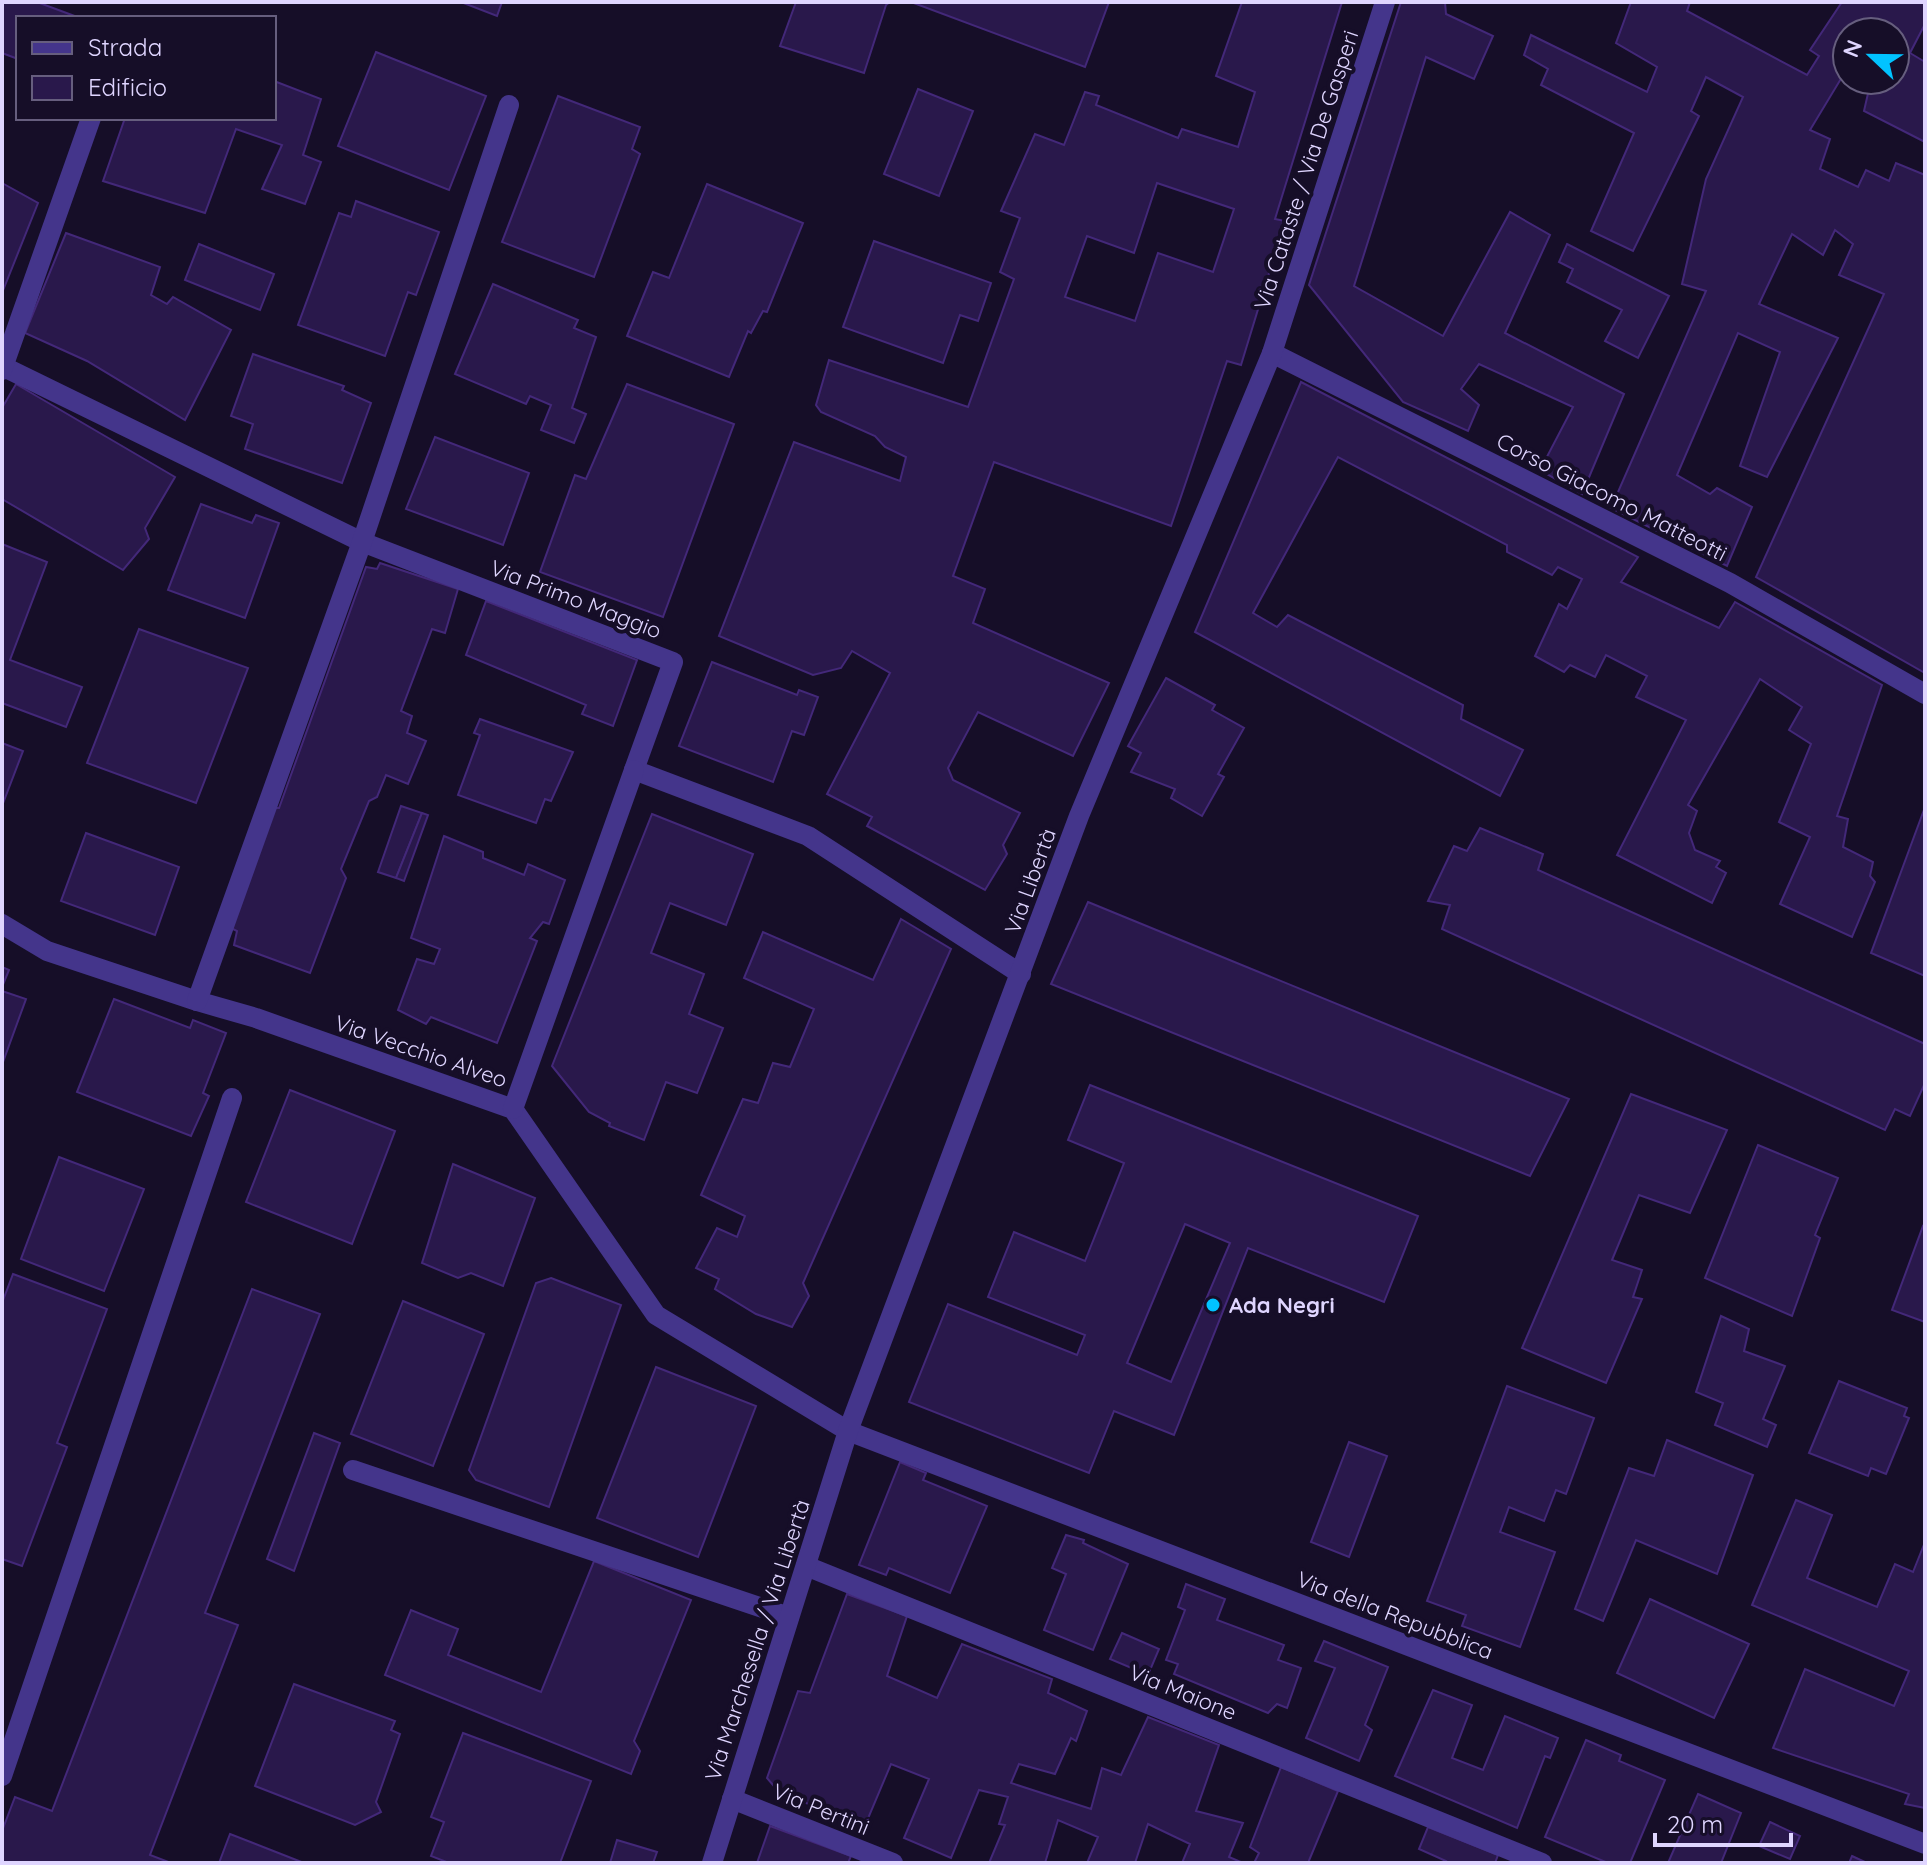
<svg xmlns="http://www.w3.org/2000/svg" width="1927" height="1865" viewBox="0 0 1927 1865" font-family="Quicksand,sans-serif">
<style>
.building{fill:#29184b;stroke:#432879;stroke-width:2;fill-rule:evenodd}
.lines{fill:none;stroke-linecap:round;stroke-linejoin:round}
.minor{stroke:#44358b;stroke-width:20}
.poi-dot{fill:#01c3ff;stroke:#160e28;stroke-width:3}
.labels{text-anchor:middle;stroke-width:8;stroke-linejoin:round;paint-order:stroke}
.street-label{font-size:22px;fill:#dfd5ff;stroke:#160e28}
.poi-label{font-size:22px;font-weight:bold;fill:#dfd5ff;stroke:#160e28;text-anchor:start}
</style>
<rect width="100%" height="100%" fill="#160e28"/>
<!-- building -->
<g class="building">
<polygon points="2,2 37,2 80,18 18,18 18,59 2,53"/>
<polygon points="461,2 502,2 497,16"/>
<polygon points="796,2 890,2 886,5 864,73 780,46"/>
<polygon points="911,2 1109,2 1085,67"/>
<path d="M1242 2H1342L1275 219 1285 221 1241 365 1227 361 1171 526 994 462 953 576 985 589 973 623 1109 683 1073 756 978 712 948 768 953 780 1020 813 1003 845 1007 854 985 890 867 826 872 817 827 794 890 673 852 651 841 668 813 675 719 636 794 442 900 481 906 457 885 447 875 436 821 412 816 405 829 360 968 407 1014 279 1000 272 1020 218 1001 211 1035 134 1064 145 1085 92 1099 96 1096 105 1178 138 1182 129 1238 147 1255 92 1216 76ZM1157 183 1234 209 1213 272 1158 253 1135 321 1065 297 1087 236 1134 253Z"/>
<polygon points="1401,2 1445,2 1446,14 1493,36 1474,79 1426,57 1354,286 1443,336 1510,212 1550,235 1505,333 1624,394 1582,494 1540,470 1573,407 1479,364 1461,389 1479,405 1468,431 1403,402 1309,285"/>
<polygon points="1631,2 1690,2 1687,11 1807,75 1819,56 1810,50 1842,2 1925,2 1925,24 1910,53 1925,62 1925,142 1864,111 1869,89 1848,80 1895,80 1895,32 1847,32 1847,80 1842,77 1810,130 1830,139 1820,169 1858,187 1866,170 1889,181 1896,163 1925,175 1925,673 1756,577 1884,294 1839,275 1853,244 1835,230 1823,255 1792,234 1759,304 1838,338 1767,477 1740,466 1780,352 1738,333 1677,475 1710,494 1717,488 1752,507 1727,566 1611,508 1706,291 1682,284 1706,179 1743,97 1706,77 1691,111 1699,116 1633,251 1591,231 1634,133 1541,85 1548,69 1524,55 1531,35 1647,92 1657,67 1616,43"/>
<polygon points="376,52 486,96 449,190 338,146"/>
<polygon points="274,81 321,99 303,155 321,162 305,204 262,189 282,145 236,129 205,213 103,181 125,118 274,118"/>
<polygon points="918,89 973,111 939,196 884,174"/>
<polygon points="558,96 640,127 632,149 640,154 594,277 502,242"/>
<polygon points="2,183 38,203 2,293"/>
<polygon points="707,184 803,223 767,312 763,311 751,333 748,331 729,377 627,336 653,272 669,278"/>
<polygon points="356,201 439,232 416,295 408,292 385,356 298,325 339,213 351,217"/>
<polygon points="66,233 160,267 151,295 167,304 173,297 231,330 185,420 87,361 25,333"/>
<polygon points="874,241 991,283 978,321 960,315 943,363 843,327"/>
<polygon points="199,244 274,274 260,310 185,280"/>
<polygon points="1567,244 1669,296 1638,358 1605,341 1622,310 1567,282 1573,269 1559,262"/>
<polygon points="493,284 578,320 574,328 596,337 572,408 586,414 574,443 541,430 551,405 530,396 526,404 455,374"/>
<polygon points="253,354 344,386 342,390 371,403 342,483 245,449 253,424 231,416"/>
<polygon points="1301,382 1638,557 1621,582 1719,628 1735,602 1882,685 1837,816 1848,819 1843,847 1873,862 1870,876 1875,882 1852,937 1780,904 1810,837 1779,822 1811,744 1789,730 1802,707 1760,679 1688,805 1697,811 1689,833 1695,850 1720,861 1716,867 1726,873 1712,903 1617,855 1686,720 1636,697 1647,676 1606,655 1595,677 1570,665 1564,672 1535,656 1559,604 1567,609 1582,579 1558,567 1552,575 1507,552 1507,545 1338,457 1253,613 1277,627 1288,615 1463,705 1461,719 1523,750 1500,796 1195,632"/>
<polygon points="16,384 175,477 145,528 149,539 123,570 2,499 2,408"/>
<polygon points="627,384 734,424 663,617 540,572 575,475 586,479"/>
<polygon points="435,437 529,473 503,545 406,509"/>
<polygon points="201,504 252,523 256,515 279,523 245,618 168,590"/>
<polygon points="2,544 47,562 10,660 82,687 66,727 2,703"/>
<polygon points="380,563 458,589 445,633 432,629 401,711 412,716 407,733 426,741 408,784 386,775 377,797 369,801 341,869 346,878 310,973 234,945 237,931 229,927 273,808 279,808 366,567 377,569"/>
<polygon points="486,601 637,660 613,726 582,714 586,705 466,655"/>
<polygon points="139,629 248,668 196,803 87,763"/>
<polygon points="712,662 797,695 799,690 818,697 804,735 792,731 773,782 679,746"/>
<polygon points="1166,678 1215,705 1212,710 1244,728 1218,774 1224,777 1202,816 1171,798 1175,789 1131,772 1141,753 1128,746"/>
<polygon points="480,719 573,752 551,801 545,799 536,823 458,795 480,735 474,733"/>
<polygon points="2,743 23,751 2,806"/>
<polygon points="401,806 422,813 396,878 378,872"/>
<polygon points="1925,807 1925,976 1871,953"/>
<polygon points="422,813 428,815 404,881 396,878"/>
<polygon points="652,814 753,854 726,925 670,903 651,953 704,974 689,1014 723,1028 697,1093 666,1082 644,1140 609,1126 610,1123 589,1112 552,1066"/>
<polygon points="1480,828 1543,854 1538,870 1925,1044 1925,1083 1910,1116 1895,1109 1885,1130 1442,929 1450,905 1428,901 1454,846 1467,851"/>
<polygon points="86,833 179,867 155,935 61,901"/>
<polygon points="444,836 483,852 483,858 524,875 528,864 565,880 549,924 543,922 530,938 537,941 497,1043 431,1017 426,1024 398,1010 417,959 434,964 440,949 411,938"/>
<polygon points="1088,902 1569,1099 1530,1176 1051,984"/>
<polygon points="901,919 951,949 803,1283 809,1296 792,1327 756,1314 715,1289 719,1279 696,1268 717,1228 737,1237 745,1216 701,1195 743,1099 758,1103 773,1063 790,1067 814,1009 744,978 763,932 873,980"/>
<polygon points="2,967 9,970 2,987"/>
<polygon points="2,991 26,999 3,1062 2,1062"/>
<polygon points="114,999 190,1028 193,1020 226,1033 203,1093 209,1096 191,1136 77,1092"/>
<path d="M1090 1085 1418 1216 1384 1302 1248 1248 1174 1435 1114 1411 1089 1473 909 1402 948 1304 1077 1355 1085 1335 988 1297 1014 1232 1085 1261 1124 1163 1068 1140ZM1185 1224 1230 1243 1171 1382 1127 1363Z"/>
<polygon points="290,1090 395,1131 352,1244 246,1202"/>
<polygon points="1631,1094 1727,1130 1690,1213 1639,1195 1612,1260 1642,1270 1633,1297 1642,1299 1606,1383 1522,1348"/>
<polygon points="1758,1145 1838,1178 1815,1235 1820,1238 1792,1316 1705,1278"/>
<polygon points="59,1157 144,1189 104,1291 21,1259"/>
<polygon points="453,1164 535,1198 503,1286 471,1273 458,1278 422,1263"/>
<polygon points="1923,1226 1925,1227 1925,1322 1892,1310"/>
<polygon points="13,1274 107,1309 57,1443 67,1447 22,1566 2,1559 2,1303"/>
<polygon points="551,1278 621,1305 549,1507 476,1480 469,1470 536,1283"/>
<polygon points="252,1289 320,1314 205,1613 238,1625 150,1855 171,1863 2,1863 2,1831 15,1797 52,1811"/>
<polygon points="403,1301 484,1334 433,1466 351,1434"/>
<polygon points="1721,1316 1749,1329 1744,1351 1785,1366 1763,1419 1776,1425 1767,1447 1715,1425 1723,1403 1696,1392"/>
<polygon points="656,1367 756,1406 698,1557 597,1518"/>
<polygon points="1839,1381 1907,1408 1904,1416 1909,1418 1886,1474 1871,1468 1868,1476 1809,1453"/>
<polygon points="1507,1386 1594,1418 1566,1494 1556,1490 1544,1521 1509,1507 1500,1532 1555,1552 1520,1647 1462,1626 1466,1615 1427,1601"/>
<polygon points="314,1433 340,1443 294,1571 267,1559"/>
<polygon points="1667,1440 1753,1475 1717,1574 1636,1540 1603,1621 1575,1609 1629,1468 1654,1476"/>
<polygon points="1349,1442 1387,1456 1349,1557 1311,1542"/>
<polygon points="900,1462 926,1473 923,1480 987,1506 950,1593 889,1568 886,1575 859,1565"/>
<polygon points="1796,1500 1832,1515 1807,1578 1877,1607 1895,1564 1913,1572 1925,1542 1925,1808 1905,1804 1909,1794 1773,1748 1805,1669 1894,1706 1909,1671 1752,1605"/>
<polygon points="1066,1535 1084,1540 1083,1543 1128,1564 1093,1650 1044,1630 1066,1574 1052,1568"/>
<polygon points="594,1561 691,1600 634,1741 640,1751 631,1774 385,1675 411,1610 458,1629 448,1655 541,1692"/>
<polygon points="1186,1584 1225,1599 1217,1620 1284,1645 1278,1660 1301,1668 1287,1708 1277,1704 1268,1713 1174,1674 1178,1664 1166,1660 1185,1610 1178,1607"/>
<polygon points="847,1594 907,1616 887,1676 937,1698 962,1644 1052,1679 1048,1693 1087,1711 1076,1741 1071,1738 1055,1774 1019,1764 1011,1783 1091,1809 1102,1768 1121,1775 1148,1717 1219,1745 1196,1811 1243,1823 1229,1857 1243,1863 1182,1863 1190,1844 1148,1824 1135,1863 1087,1863 1098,1837 1058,1820 1045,1863 989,1863 1005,1825 999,1824 1008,1797 979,1790 951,1858 904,1838 929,1779 891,1764 864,1828 778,1791 767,1778 798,1691 810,1693"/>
<polygon points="1650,1599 1749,1644 1714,1718 1617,1673"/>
<polygon points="1122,1633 1159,1649 1148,1675 1110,1659"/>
<polygon points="1324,1641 1388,1667 1365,1725 1372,1730 1359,1761 1306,1738 1335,1668 1315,1661"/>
<polygon points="294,1684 395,1721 391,1730 400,1734 376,1802 381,1812 355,1825 255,1786"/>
<polygon points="1433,1690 1472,1705 1452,1758 1483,1770 1505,1716 1558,1738 1550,1758 1545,1756 1517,1828 1395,1776"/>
<polygon points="463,1733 591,1781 560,1863 449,1863 431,1856 444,1822 431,1817"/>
<polygon points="1586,1740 1621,1755 1619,1761 1665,1780 1630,1863 1608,1863 1545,1837"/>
<polygon points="1281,1767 1338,1791 1308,1863 1254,1863 1259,1853 1250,1847"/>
<polygon points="1698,1794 1741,1813 1721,1863 1668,1863"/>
<polygon points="1770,1822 1800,1836 1790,1859 1759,1846"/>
<polygon points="770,1826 851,1856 848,1863 757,1863"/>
<polygon points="1428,1827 1498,1855 1495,1863 1445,1863 1446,1861 1419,1849"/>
<polygon points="230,1834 304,1863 219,1863"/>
<polygon points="617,1840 657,1852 653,1863 610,1863"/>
<polygon points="1852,1856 1867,1863 1849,1863"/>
</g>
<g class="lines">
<!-- minor -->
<g class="minor">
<polyline points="1272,353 1730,583 1925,694"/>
<polyline points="2,366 362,542 673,662 634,770 808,836 1021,974"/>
<polyline points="2,370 91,118"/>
<polyline points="2,924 47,951 197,1001 256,1018 513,1109 656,1315 848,1431 1925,1844"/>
<polyline points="197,1001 362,542 509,105"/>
<polyline points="513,1109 634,770"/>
<polyline points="353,1470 789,1617"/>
<polyline points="806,1566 1542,1863"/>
<polyline points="2,1776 232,1098"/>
<polyline points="732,1799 893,1863"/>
<polyline points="712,1863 848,1431 1079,816 1272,353 1385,2"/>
</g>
</g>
<!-- markers -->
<circle class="poi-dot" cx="1213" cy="1305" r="8"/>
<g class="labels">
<!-- street labels -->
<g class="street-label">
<text transform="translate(1306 170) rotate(-72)" y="8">Via Cataste / Via De Gasperi</text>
<text transform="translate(1612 497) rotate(27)" y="8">Corso Giacomo Matteotti</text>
<text transform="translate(576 599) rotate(21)" y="8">Via Primo Maggio</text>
<text transform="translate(1030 881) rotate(-70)" y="8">Via Libertà</text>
<text transform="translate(421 1051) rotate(19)" y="8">Via Vecchio Alveo</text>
<text transform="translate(1395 1615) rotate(21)" y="8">Via della Repubblica</text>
<text transform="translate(757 1640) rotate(-72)" y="8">Via Marchesella / Via Libertà</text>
<text transform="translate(1183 1692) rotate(22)" y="8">Via Maione</text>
<text transform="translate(821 1809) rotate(22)" y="8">Via Pertini</text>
</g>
<!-- poi labels -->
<g class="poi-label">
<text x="1229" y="1313">Ada Negri</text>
</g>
</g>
<!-- border -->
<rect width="1927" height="1865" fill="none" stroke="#dfd5ff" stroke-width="8"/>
<!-- legend -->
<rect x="16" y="16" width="260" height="104" fill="#160e28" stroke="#665e7e" stroke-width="2"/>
<rect x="32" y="42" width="40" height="12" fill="#44358b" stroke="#665e7e" stroke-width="2"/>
<text x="88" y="56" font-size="24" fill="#dfd5ff">Strada</text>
<rect x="32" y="76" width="40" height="24" fill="#29184b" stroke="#665e7e" stroke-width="2"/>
<text x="88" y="96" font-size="24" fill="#dfd5ff">Edificio</text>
<!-- north arrow -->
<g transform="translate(1871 56) rotate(292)"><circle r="38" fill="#160e28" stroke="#665e7e" stroke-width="2"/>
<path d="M0-6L14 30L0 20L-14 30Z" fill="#01c3ff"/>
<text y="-12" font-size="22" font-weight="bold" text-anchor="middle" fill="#dfd5ff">N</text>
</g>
<!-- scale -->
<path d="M1655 1833v12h136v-12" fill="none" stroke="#dfd5ff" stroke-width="4"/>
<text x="1667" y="1833" font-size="24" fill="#dfd5ff" stroke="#160e28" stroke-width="6" paint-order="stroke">20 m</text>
</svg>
